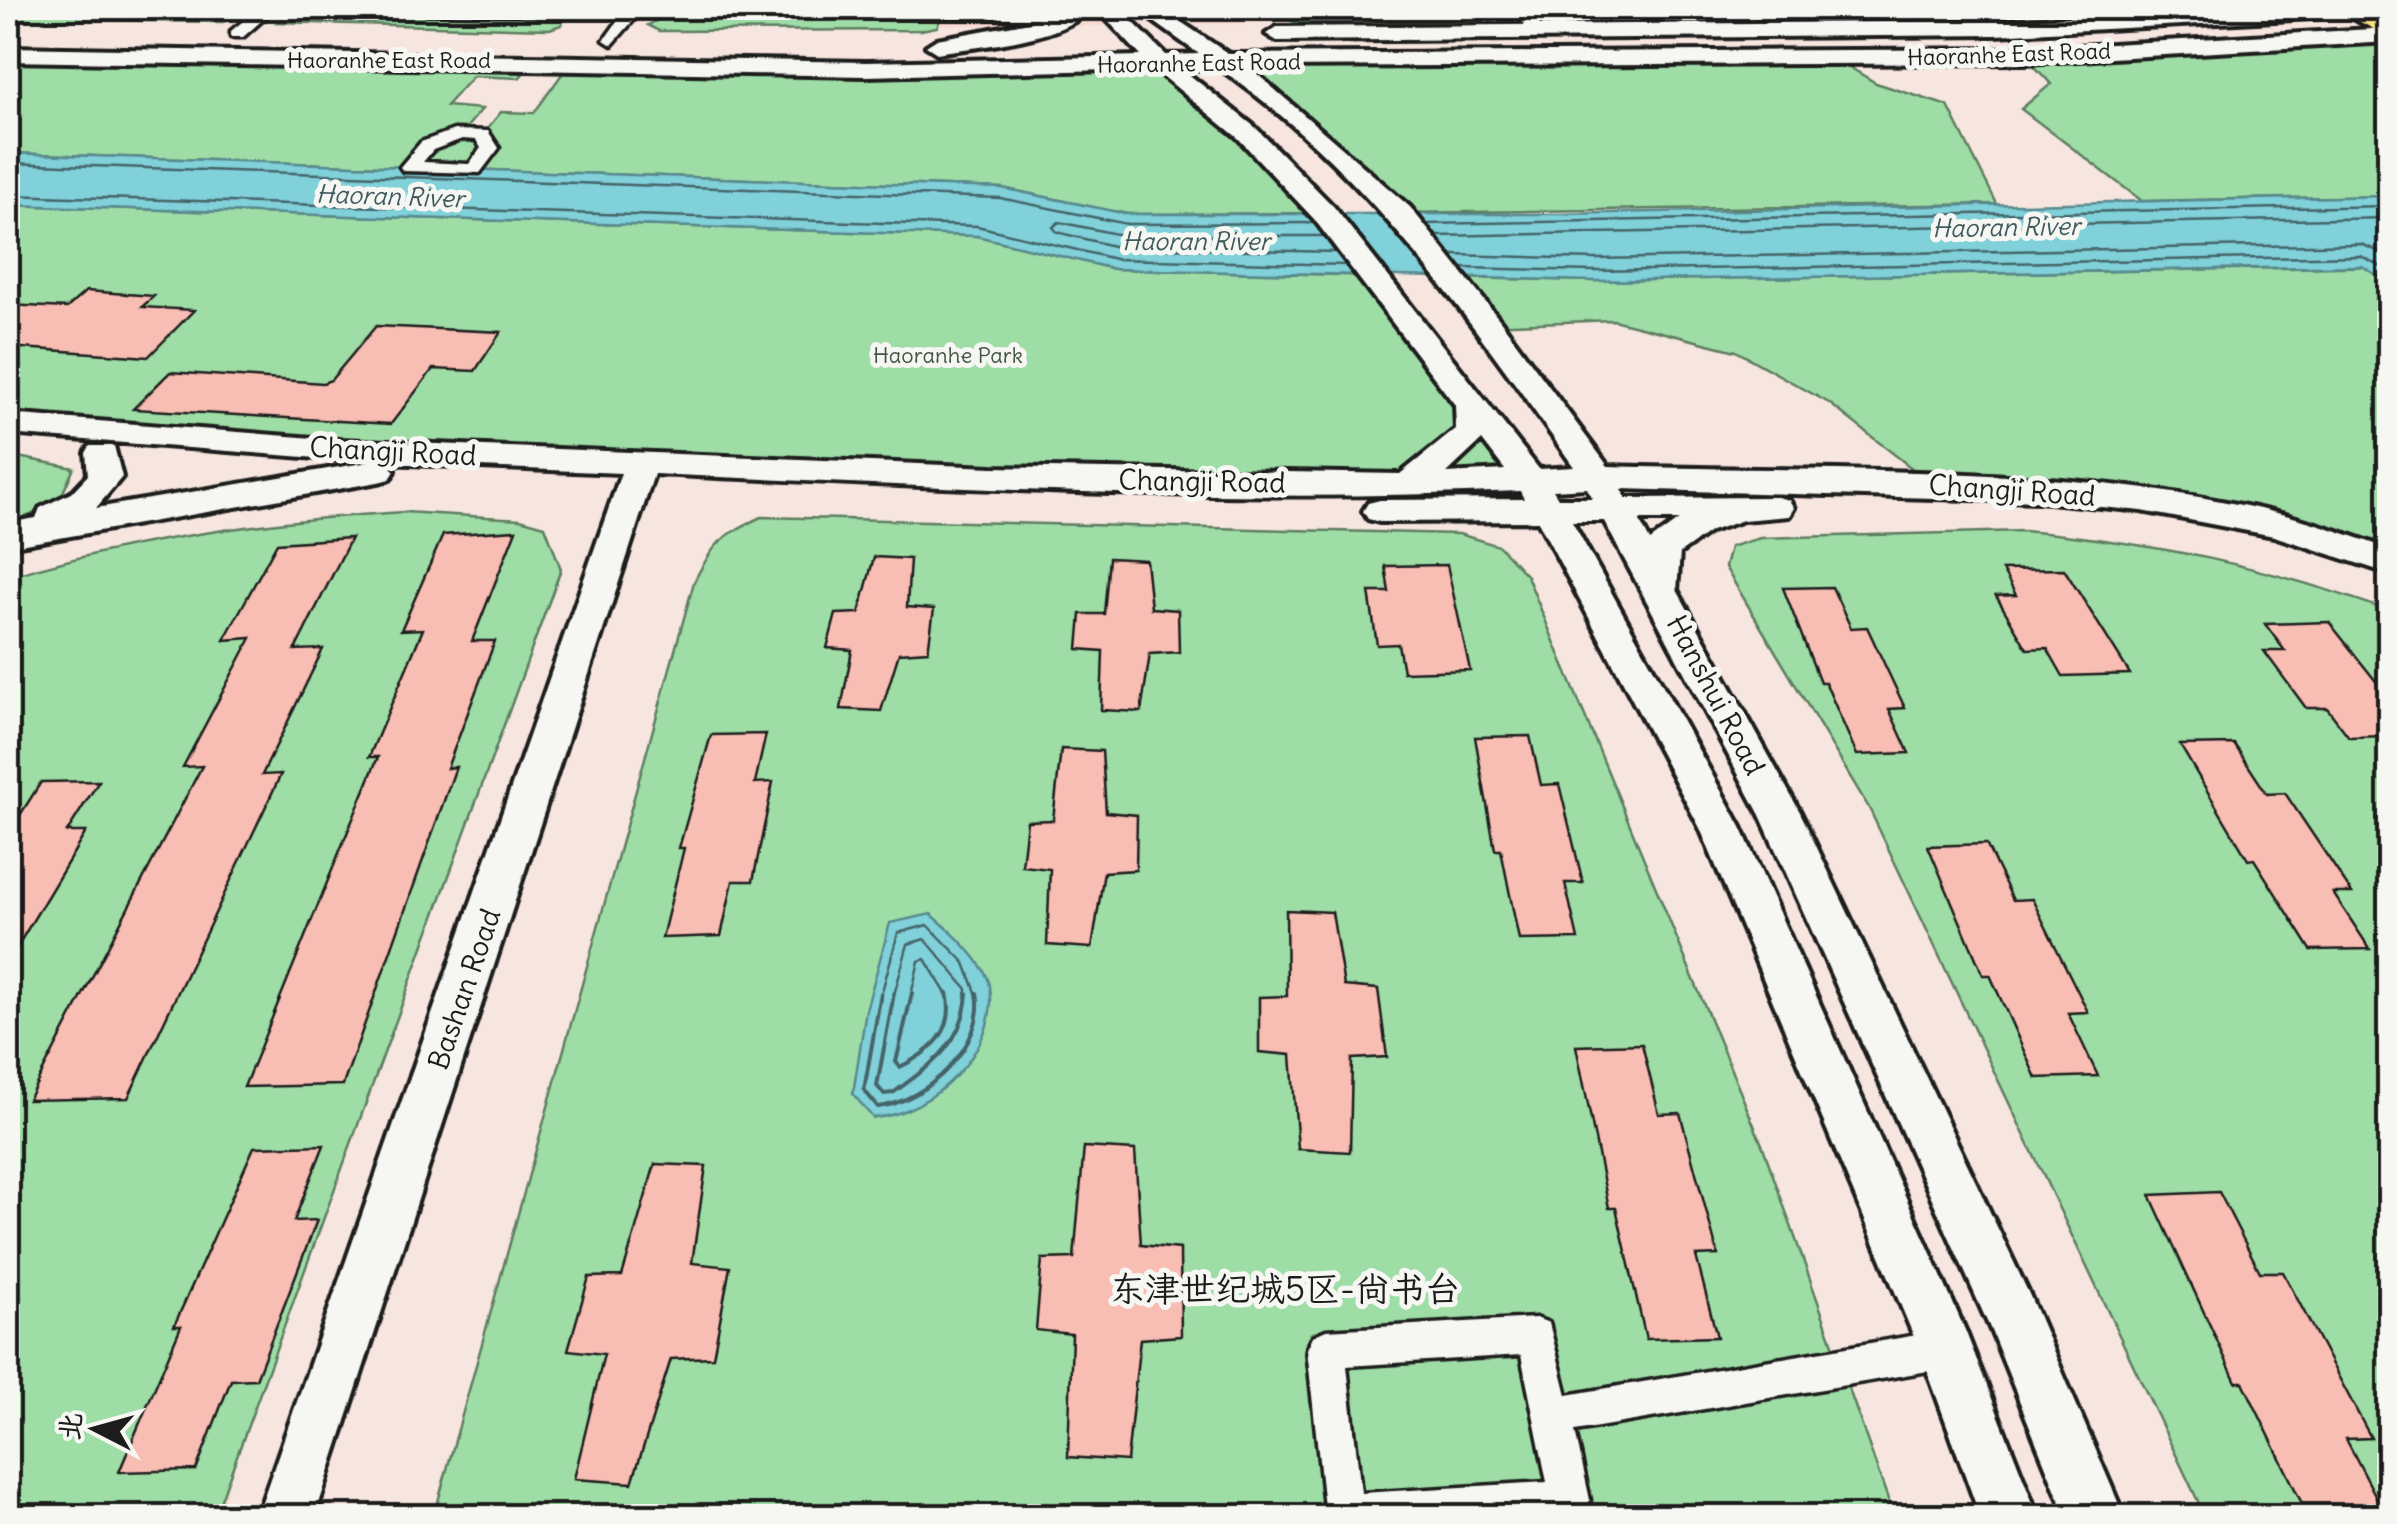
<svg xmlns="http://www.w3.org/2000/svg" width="2397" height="1524" viewBox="0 0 2397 1524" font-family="Delius,'LXGW WenKai TC',sans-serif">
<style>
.built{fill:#f7d9d2}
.green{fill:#9edea6;stroke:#5d7d61;stroke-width:2.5}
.water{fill:#80d1da;stroke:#58898e;stroke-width:2.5}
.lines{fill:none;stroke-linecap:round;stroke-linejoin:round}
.shore-far1{stroke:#446468;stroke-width:2.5}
.shore{stroke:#446468;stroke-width:4}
.building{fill:#f8bdb3;stroke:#1c1c1c;stroke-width:2.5}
.street-casing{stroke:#1c1c1c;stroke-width:7}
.secondary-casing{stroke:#1c1c1c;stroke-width:8}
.primary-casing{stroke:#1c1c1c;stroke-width:8}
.street{fill:#f6f6f2;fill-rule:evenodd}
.secondary{fill:#f6f6f2;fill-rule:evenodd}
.primary{fill:#f9e181;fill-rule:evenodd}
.labels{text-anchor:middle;stroke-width:10;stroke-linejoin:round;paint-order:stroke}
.far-street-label{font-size:22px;fill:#1c1c1c;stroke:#f6f6f2}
.far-park-label{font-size:22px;fill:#435645;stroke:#f6f6f2}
.far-water-label{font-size:25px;font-style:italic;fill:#3f5b5e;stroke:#f6f6f2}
.street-label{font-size:28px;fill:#1c1c1c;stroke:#f6f6f2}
.near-neighbourhood-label{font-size:35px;fill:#1c1c1c;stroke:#f6f6f2}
</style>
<rect width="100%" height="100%" fill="#f7e5df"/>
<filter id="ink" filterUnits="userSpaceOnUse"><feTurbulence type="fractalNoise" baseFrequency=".01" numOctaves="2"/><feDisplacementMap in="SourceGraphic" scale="20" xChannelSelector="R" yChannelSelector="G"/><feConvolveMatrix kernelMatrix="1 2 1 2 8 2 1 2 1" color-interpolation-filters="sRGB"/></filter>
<g filter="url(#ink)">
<!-- built -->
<polygon class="built" points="8,8 1851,8 1832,14 1075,26 194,18"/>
<!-- green -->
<g class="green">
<polygon points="8,8 241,11 246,14 223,22 8,19"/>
<polygon points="1572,8 1798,8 1786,15 1595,18 1568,14"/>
<polygon points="1458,10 1477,14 1464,20 1295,22 1284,18 1294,12"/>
<polygon points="316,11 554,14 565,18 561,25 550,29 277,22 285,15"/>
<polygon points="666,16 913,16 940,20 937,27 921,30 659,31 648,25"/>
<polygon points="2389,35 2389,196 2142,201 2021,109 2051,84 2025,56"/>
<polygon points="8,54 535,61 519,78 473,76 446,106 482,109 461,134 482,135 501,112 534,113 570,63 1162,64 1324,213 1127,214 1002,188 8,153"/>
<polygon points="1836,59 1876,83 1948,106 1997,204 1400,213 1222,61"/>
<polygon points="8,205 977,236 1114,269 1376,276 1529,479 1417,485 339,450 8,425"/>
<polygon points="2389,266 2389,562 2278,525 1932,484 1829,403 1736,351 1613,320 1489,325 1453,278 1596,281"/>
<polygon points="8,455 74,468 60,499 8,527"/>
<path d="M404 512 520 519 545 526 561 569 215 1516H8V577C137 538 269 520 404 512Z"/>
<path d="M761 517 1459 534 1499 546 1527 576 1763 1147 1894 1516H434L694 582C714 542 721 536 761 517Z"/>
<path d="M2024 531C2157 543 2264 566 2389 611V1516H2205L1869 808 1725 567 1730 547 1760 538Z"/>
</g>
<!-- water -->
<g class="water">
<polygon points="8,153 1002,188 1127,214 1560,214 2389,196 2389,283 2362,266 1596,281 1114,269 977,236 8,205"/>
<path d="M931 914C948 928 986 963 990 986 1000 1049 933 1114 873 1118L853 1094 866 1010 890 923Z"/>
</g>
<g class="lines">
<!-- shore-far1 -->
<g class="shore-far1">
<polyline points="8,163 1000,198 1127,224 1314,223"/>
<polyline points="8,195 977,226 1115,259 1346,265"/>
<polyline points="1426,224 2390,206"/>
<polyline points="1323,236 1126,236 1059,222 1053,227 1057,232 1117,247 1336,252"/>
<polyline points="1436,236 2390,218"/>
<polyline points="1452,255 1596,259 2361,244 2390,256"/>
<polyline points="1462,268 1596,271 2361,256 2390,271"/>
<polyline points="881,995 898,933 928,925 965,963 977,995"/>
<polyline points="894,995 908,944 925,939 967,989 967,995"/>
<polyline points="911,995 919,961 925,959 947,995"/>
</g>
<!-- shore -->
<g class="shore">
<path d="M881 993 864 1090 878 1107C926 1102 987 1044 977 993"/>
<path d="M894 993 877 1086 884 1094 893 1093C931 1065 964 1044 967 993"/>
<path d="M912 993 896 1062 900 1067C932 1051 956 1031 947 993"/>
</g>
</g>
<!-- building -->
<g class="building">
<polygon points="86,291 154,296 142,307 194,310 148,357 8,347 8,305 67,308"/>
<polygon points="376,326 501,332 475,371 433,369 391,424 133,409 170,372 323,383 331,380"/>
<polygon points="516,530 472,641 495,641 447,768 456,767 343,1085 244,1087 378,757 369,757 423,629 401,630 443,535"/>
<polygon points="351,538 295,650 323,649 262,775 281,774 128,1098 28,1100 202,766 183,767 251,638 224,640 277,543"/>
<polygon points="874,557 910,559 907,607 934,609 928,651 899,653 881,711 841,709 852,650 827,648 836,614 859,613"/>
<polygon points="1109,558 1146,560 1151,608 1178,610 1179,652 1150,654 1141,712 1101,710 1103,651 1078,649 1081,614 1104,614"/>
<polygon points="1447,565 1470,670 1403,672 1398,644 1377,645 1369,592 1389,592 1385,566"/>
<polygon points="2064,569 2130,674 2063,676 2047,648 2027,649 1996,596 2016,595 2002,570"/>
<polygon points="1832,587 1851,628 1867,627 1905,708 1889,709 1909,753 1857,755 1825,682 1820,682 1783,588"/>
<polygon points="2329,622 2390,699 2390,736 2349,737 2327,708 2306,708 2264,651 2285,651 2265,624"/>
<polygon points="766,734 755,783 773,782 753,881 733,881 721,936 662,938 684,848 679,848 711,735"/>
<polygon points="1530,736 1541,785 1559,784 1583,883 1565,883 1578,939 1519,940 1501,850 1495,850 1475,737"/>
<polygon points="2234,744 2267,794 2285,793 2352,893 2333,893 2370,949 2311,950 2254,859 2248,860 2180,745"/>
<polygon points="1061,749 1102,751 1106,812 1137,815 1136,870 1104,872 1092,948 1047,945 1050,869 1022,866 1027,821 1053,820"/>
<polygon points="99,781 67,832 86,832 8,962 8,834 41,782"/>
<polygon points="1986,844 2013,900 2032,899 2088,1012 2068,1013 2098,1076 2036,1078 1990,975 1983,975 1928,846"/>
<polygon points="1286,910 1332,912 1344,986 1378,989 1387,1057 1352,1059 1350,1152 1298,1149 1291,1055 1259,1052 1259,997 1287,996"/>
<polygon points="1642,1044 1659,1114 1680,1113 1718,1255 1696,1256 1717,1337 1646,1339 1616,1208 1609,1208 1576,1046"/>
<polygon points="324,1145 294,1221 317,1220 256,1379 231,1380 196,1470 119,1472 181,1326 174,1326 254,1147"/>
<polygon points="1084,1147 1135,1150 1141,1245 1180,1249 1181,1336 1140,1339 1127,1461 1068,1457 1072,1334 1036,1330 1042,1259 1074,1258"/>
<polygon points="655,1164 706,1166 692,1263 730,1267 713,1357 671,1359 632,1483 574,1479 604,1354 568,1350 589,1277 622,1276"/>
<polygon points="2219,1192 2260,1272 2283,1272 2371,1438 2346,1439 2386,1516 2308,1516 2243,1382 2236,1382 2150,1195"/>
</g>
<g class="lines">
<!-- street casing -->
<g class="street-casing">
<g id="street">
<polygon points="259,8 276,8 243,37 231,37 231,31"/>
<polygon points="364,8 1076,9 1084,14 1076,19 638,15 612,45 604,40 622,15 372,13"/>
<polygon points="1144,8 1244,8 1236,13 1150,15"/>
<polygon points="1513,8 1527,8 1544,30 1541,33 1531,33"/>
<path d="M454 130 488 131 499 148 480 173 403 171 400 167 421 142ZM462 139 476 140 481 148 469 164 423 162 433 150Z"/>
<path d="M1536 1318 1549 1323 1567 1395 1946 1330 1959 1336 1965 1349 1959 1362 1946 1368 1575 1431 1590 1500 1584 1514 1578 1516H1325L1307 1349 1313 1336 1326 1330ZM1521 1355 1547 1482 1361 1493 1347 1366Z"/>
</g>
</g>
<!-- secondary casing -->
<g class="secondary-casing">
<g id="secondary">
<path d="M1067 8H1091C1063 41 979 46 937 53L926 46 937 39 1030 22Z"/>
<path d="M1096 8H1119L1166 55 1199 54 1135 8H1160L1229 54 2025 49 2390 28V42L2025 63 1249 67 1410 207 1499 319 1608 466C1824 473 2072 462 2281 514 2318 523 2354 537 2390 549V574L2274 536 2142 511 2039 501 1621 489 1626 498 1777 497 1789 500 1794 508 1789 516 1743 520 1711 531 1680 553 1677 590 1800 812 2029 1294 2124 1516H2066L1990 1328 1760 815 1604 521H1572L1741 827 1965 1330 2038 1516H1980L1920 1351 1700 828 1538 521 1380 522 1368 519 1363 511 1368 503 1380 500 1524 499 1520 491C1232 504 942 487 654 474L315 1516H257L621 473 386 463 395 471 390 479 378 482 8 547V523L36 518 40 508 71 493 88 475 86 453 90 446H114L122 477 96 508 369 462 8 434V414L339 440 992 467 1400 474 1456 429 1455 405 1314 219 1237 137 1154 69 866 76 8 61V47L866 62 1141 56ZM1219 68C1368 171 1471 321 1574 467L1539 469 1334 207 1255 127 1182 69ZM1482 440 1505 470 1447 473ZM1587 488 1592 498H1558L1553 490ZM1639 520H1679L1650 541Z"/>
<polygon points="2252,8 2378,8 2367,15 1995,35 1277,41 1266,34 1277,27 1995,21"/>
</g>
</g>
<!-- primary casing -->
<g class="primary-casing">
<polygon id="primary" points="2335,8 2364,8 2390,21 2390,38"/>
</g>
<!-- street -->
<use href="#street" class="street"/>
<!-- secondary -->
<use href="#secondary" class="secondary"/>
<!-- primary -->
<use href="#primary" class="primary"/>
</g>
</g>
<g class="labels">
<!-- far-street labels -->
<g class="far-street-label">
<text transform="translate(2009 54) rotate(-2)" y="8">Haoranhe East Road</text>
<text x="389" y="68">Haoranhe East Road</text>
<text transform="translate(1199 63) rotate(-1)" y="8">Haoranhe East Road</text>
</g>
<!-- far-park labels -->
<g class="far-park-label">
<text x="948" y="363">Haoranhe Park</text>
</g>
<!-- far-water labels -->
<g class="far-water-label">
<text transform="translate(390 196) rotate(2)" y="9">Haoran River</text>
<text transform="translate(2006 227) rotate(-1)" y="9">Haoran River</text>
<text x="1196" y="250">Haoran River</text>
</g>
<!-- street labels -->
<g class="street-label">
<text transform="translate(393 451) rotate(3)" y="10">Changji Road</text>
<text transform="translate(1202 481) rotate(1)" y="10">Changji Road</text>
<text transform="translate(2012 490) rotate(4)" y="10">Changji Road</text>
<text transform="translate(1716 695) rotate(62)" y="10">Hanshui Road</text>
<text transform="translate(464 989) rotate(-71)" y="10">Bashan Road</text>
</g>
<!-- near-neighbourhood labels -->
<g class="near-neighbourhood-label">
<text x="1285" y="1301">东津世纪城5区-尚书台</text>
</g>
</g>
<!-- margin -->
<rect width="2397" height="1524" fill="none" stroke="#f6f6f2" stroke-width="40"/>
<rect x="20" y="20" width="2357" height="1484" fill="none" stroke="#1c1c1c" stroke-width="4" filter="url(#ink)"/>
<!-- north arrow -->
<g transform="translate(95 1429) rotate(276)" stroke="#f6f6f2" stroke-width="8" paint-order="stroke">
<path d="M0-8L18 38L0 25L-18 38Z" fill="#1c1c1c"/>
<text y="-15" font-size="28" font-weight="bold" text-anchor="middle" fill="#1c1c1c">北</text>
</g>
</svg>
